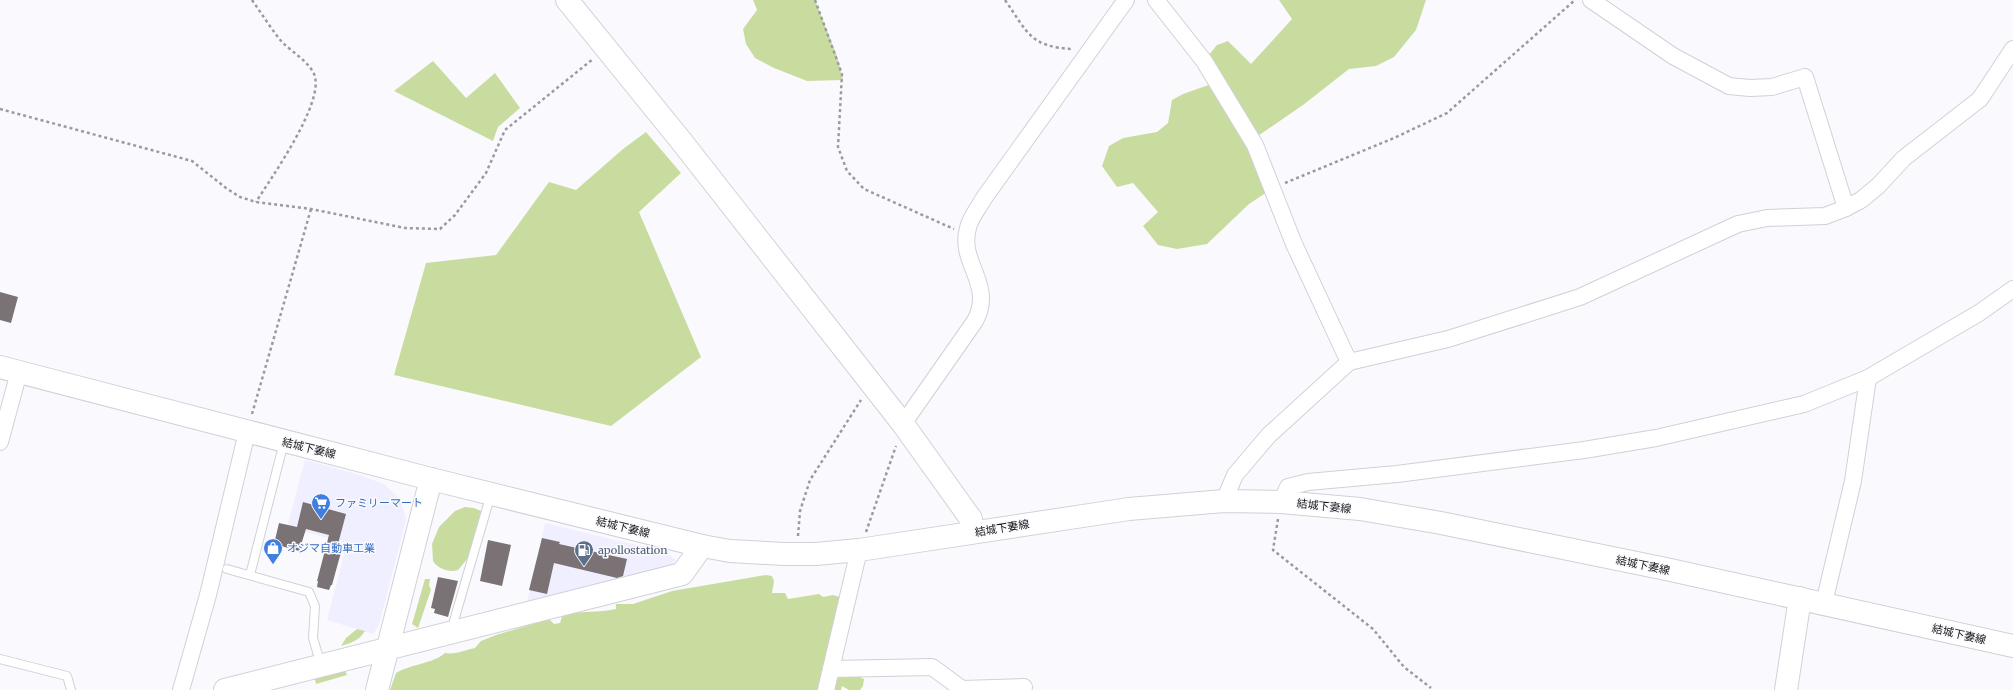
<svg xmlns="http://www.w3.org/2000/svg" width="2013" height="690" viewBox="0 0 2013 690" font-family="Merriweather,'Noto Sans JP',serif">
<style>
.built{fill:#efefff}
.green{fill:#c9dca0}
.building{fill:#7a7274}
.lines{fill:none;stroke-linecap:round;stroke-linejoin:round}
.lane-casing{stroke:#d0d0d8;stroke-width:10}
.street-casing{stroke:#d0d0d8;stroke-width:18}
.secondary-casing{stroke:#d0d0d8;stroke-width:24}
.primary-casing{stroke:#d0d0d8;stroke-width:24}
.path{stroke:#9b9b9f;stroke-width:2.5;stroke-dasharray:3 3;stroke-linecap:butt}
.lane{stroke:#fff;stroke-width:8}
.street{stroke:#fff;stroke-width:16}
.secondary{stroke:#fff;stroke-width:22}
.primary{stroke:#fff;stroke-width:22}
.labels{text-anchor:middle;stroke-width:3;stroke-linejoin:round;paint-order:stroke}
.street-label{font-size:11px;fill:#141417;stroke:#fafafe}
.shop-label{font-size:11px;fill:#366cbe;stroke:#fafafe;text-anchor:start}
.service-label{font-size:11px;fill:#4e5e75;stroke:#fafafe;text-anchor:start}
</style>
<rect width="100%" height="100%" fill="#fafafe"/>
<!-- built -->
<g class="built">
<polygon points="305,460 357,474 384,484 399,498 404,510 406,520 404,528 379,625 373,634 327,620 347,543 287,527"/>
<polygon points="545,523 665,552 676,560 664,574 527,603"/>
</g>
<!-- green -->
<g class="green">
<polygon points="753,0 815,0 837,56 843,80 807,81 774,68 755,58 746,44 743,29 757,10"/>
<polygon points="1279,0 1426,0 1416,30 1394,57 1376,66 1349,69 1303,105 1252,140 1273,188 1249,204 1207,244 1177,249 1158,245 1143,226 1158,212 1133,183 1117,187 1102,166 1109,146 1123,138 1157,132 1168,123 1172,100 1183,94 1217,82 1204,61 1217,45 1228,41 1251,64 1292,19"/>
<polygon points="433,61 466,98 495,73 520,108 498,127 493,141 394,91"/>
<polygon points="646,132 681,173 639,212 701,357 611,426 394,375 426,263 496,255 549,182 576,190 623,149"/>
<path d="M465 507 474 508 481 511 482 516 469 557 458 570C450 573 438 569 433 561L432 544 439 527 455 511Z"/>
<path d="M766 575 772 576 774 581 772 593H785L788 599 819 594 823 597 833 595 840 597 837 660 853 674 864 679 863 686 860 690H849L842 686 841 690H390L396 673C411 664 432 664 445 653 455 655 465 650 475 648L481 641 496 635 549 619 554 624 560 623 562 616C580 610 598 613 616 609V604H633L672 591Z"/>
<polygon points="425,579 430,579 429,585 431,590 418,628 412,624"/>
<path d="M357 629 365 631C360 640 351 643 341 646L346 638Z"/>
<polygon points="344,668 347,675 316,684 314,675"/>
</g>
<!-- building -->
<g class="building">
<polygon points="0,292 18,297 11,323 0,320"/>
<polygon points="303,502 346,514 338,544 343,545 332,585 331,585 329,590 317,587 318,581 317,581 329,535 306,529 299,551 274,544 279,523 297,527"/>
<polygon points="542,538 560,542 559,544 627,559 623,576 617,578 554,563 547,594 529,590"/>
<polygon points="488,540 511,545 502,586 480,581"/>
<polygon points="438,577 458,581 448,617 434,613 435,609 431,608"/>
</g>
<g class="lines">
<!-- lane casing -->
<g class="lane-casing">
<g id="lane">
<polyline points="227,569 309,592 315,606 313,638 321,665"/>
<polyline points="250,575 284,442"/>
<polyline points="451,631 491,494"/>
<polyline points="0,659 67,676 71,690"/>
</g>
</g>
<!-- street casing -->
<g class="street-casing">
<g id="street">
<polyline points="1156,0 1204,61 1255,145 1294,244 1349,362 1448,339 1580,297 1738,224 1767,218 1825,216 1846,208 1861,200 1878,186 1904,158 1980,99 2013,49"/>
<polyline points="1591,0 1673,56 1729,86 1750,88 1772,87 1805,77 1846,208"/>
<path d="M903 424 975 321C995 284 958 263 968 228 970 218 979 207 984 198L1126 0"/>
<polyline points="0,442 19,372"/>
<polyline points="1224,501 1235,475 1269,435 1349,362"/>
<polyline points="1281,502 1288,487 1308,482 1397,474 1584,450 1656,438 1804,404 1868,378 1979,313 2013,289"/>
<polyline points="1824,603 1853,481 1868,378"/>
<polyline points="831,669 932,667 962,689 1024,687"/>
<polyline points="181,690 208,595 247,432"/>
<polyline points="826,690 859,550"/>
</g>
</g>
<!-- secondary casing -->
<g class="secondary-casing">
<g id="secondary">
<polyline points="567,0 682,142 903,424 971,519 973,532"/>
<polyline points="225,690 682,574 702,546"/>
<polyline points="377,690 431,479"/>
<polyline points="1786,690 1800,598"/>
</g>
</g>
<!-- primary casing -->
<g class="primary-casing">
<polyline id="primary" points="0,367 431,479 702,546 730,551 784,554 816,554 859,550 1129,509 1224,501 1281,502 1360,509 1441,523 1666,569 2013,646"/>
</g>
<!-- path -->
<g class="path">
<path d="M252 0C262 14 271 29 282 42 292 52 308 61 314 74 326 101 271 178 256 202"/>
<polyline points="815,0 842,74 838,147 847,171 864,189 954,229"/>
<path d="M1005 0C1028 33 1030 47 1073 49"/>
<polyline points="0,109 192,161 226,188 240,197 256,202 311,209 405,228 440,229 455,215 486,173 505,130 593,59"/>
<polyline points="1285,183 1394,138 1447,113 1575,0"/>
<polyline points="252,414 311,209"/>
<polyline points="1278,519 1273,550 1373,629 1404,667 1431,688"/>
<polyline points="866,532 896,446"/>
<polyline points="798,536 800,511 810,480 861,400"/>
</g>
<!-- lane -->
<use href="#lane" class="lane"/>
<!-- street -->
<use href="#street" class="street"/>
<!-- secondary -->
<use href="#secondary" class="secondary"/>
<!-- primary -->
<use href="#primary" class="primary"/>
</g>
<!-- icons -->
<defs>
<g id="supermarket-pin" transform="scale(1)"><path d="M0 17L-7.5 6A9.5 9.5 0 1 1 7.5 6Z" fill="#3f7fe0" stroke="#fafafe"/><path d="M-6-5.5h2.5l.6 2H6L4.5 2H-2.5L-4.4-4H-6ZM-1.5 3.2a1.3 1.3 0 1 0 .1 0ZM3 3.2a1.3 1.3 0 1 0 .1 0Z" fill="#fff"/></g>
<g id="shop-pin" transform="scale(1)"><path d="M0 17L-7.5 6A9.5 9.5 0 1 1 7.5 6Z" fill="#3f7fe0" stroke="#fafafe"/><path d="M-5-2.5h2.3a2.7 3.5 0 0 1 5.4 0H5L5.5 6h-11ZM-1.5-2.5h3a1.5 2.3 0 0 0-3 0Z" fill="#fff"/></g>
<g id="fuel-pin" transform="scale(1)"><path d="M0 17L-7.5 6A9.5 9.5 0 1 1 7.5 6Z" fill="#5c6f8a" stroke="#fafafe"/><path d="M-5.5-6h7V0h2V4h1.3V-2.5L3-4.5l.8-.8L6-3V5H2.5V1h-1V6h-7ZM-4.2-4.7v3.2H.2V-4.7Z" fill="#fff"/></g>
</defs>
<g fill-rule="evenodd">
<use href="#supermarket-pin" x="321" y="503"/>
<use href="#shop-pin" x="273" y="548"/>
<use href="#fuel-pin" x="584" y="550"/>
</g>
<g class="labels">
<!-- street labels -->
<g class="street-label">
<text transform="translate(309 448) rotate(14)" y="4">結城下妻線</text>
<text transform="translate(1324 506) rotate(6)" y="4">結城下妻線</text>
<text transform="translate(623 527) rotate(14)" y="4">結城下妻線</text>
<text transform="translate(1002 528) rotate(-9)" y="4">結城下妻線</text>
<text transform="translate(1643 565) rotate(12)" y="4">結城下妻線</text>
<text transform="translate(1959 634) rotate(13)" y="4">結城下妻線</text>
</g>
<!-- shop labels -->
<g class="shop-label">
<text x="335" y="507">ファミリーマート</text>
<text x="287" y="552">オジマ自動車工業</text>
</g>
<!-- service labels -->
<g class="service-label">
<text x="598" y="554">apollostation</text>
</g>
</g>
</svg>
